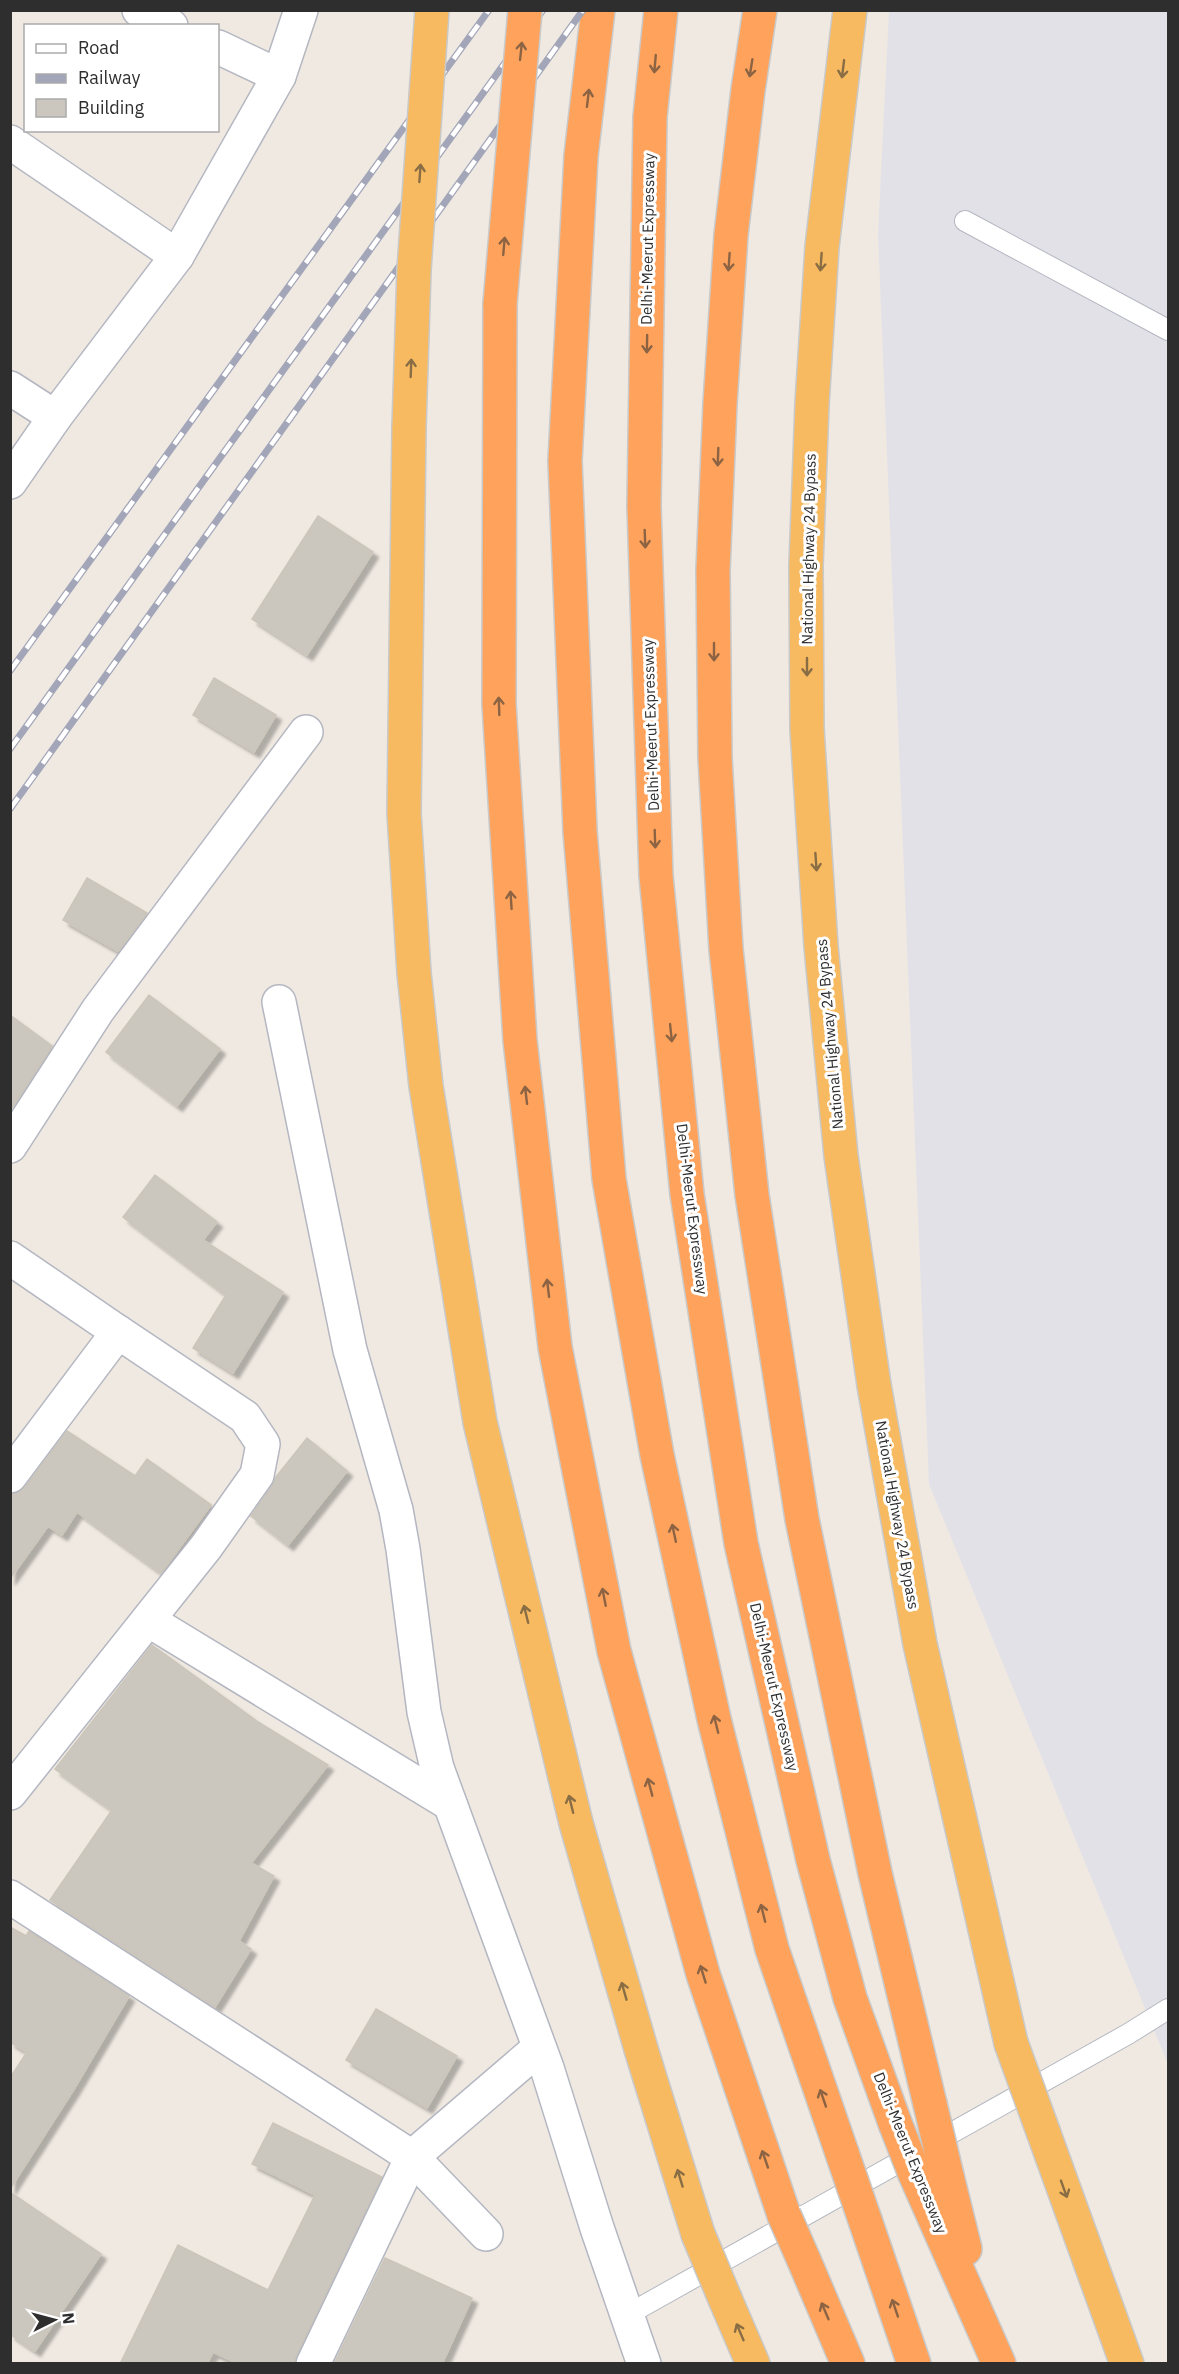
<svg xmlns="http://www.w3.org/2000/svg" width="1179" height="2374" viewBox="0 0 1179 2374" font-family="'IBM Plex Sans',sans-serif">
<style>
.industrial{fill:#e3e1e8}
.building{fill:#cbc7bf;stroke:#cbc5ba;stroke-width:1.5;filter:url(#shadow)}
.lines{fill:none;stroke-linecap:round;stroke-linejoin:round}
.service-casing{stroke:#b4b7c1;stroke-width:22}
.minor-casing{stroke:#b4b7c1;stroke-width:36}
.trunk-casing{stroke:#c9c9c9;stroke-width:36}
.motorway-casing{stroke:#c9c9c9;stroke-width:36}
.service{stroke:#fff;stroke-width:20}
.minor{stroke:#fff;stroke-width:33}
.trunk{stroke:#f8ba60;stroke-width:33}
.motorway{stroke:#ffa35c;stroke-width:33}
.rail-casing{stroke:#a3a6b8;stroke-width:7}
.rail{stroke:#fff;stroke-width:4.5;stroke-dasharray:14;stroke-linecap:butt}
.trunk-bridge-casing{stroke:#c9c9c9;stroke-width:36;stroke-linecap:butt}
.motorway-bridge-casing{stroke:#c9c9c9;stroke-width:36;stroke-linecap:butt}
.trunk-bridge{stroke:#f8ba60;stroke-width:33}
.motorway-bridge{stroke:#ffa35c;stroke-width:33}
.oneway{stroke:#8c6343}
.oneway2{stroke:#896d44}
.labels{text-anchor:middle;stroke-width:6;stroke-linejoin:round;paint-order:stroke}
.street-label{font-size:15px;fill:#2e2e2e;stroke:#fff}
</style>
<defs>
<filter id="shadow"><feDropShadow dx="5.5" dy="5.5" stdDeviation="1.5" flood-color="#0004"/></filter>
</defs>
<rect width="100%" height="100%" fill="#efe9e1"/>
<!-- industrial -->
<polygon class="industrial" points="889,11 1168,11 1168,2064 929,1484 878,234"/>
<!-- building -->
<g class="building">
<polygon points="318,516 373,552 307,655 252,619"/>
<polygon points="214,678 276,715 254,752 193,715"/>
<polygon points="87,878 147,913 118,951 63,920"/>
<polygon points="149,995 220,1049 177,1106 106,1052"/>
<polygon points="10,1015 52,1046 10,1111"/>
<polygon points="155,1175 217,1222 203,1240 283,1292 233,1373 193,1348 226,1295 123,1217"/>
<polygon points="67,1431 135,1476 147,1459 211,1505 161,1573 77,1512 62,1535 48,1526 10,1579 10,1496 25,1487"/>
<polygon points="307,1438 347,1471 288,1545 251,1516 272,1486 276,1477"/>
<polygon points="152,1645 258,1722 328,1765 251,1863 274,1876 239,1941 251,1949 215,2007 50,1900 112,1810 55,1769"/>
<polygon points="10,1927 26,1936 29,1931 129,1996 74,2089 10,2189 10,2078 27,2052 10,2042"/>
<polygon points="376,2009 457,2056 427,2108 346,2060"/>
<polygon points="273,2123 382,2177 296,2356 295,2364 239,2364 213,2352 207,2364 120,2364 178,2245 268,2290 315,2195 252,2164"/>
<polygon points="10,2192 101,2254 35,2351 10,2334"/>
<polygon points="385,2258 472,2298 442,2364 334,2364"/>
</g>
<g class="lines">
<!-- service casing -->
<g class="service-casing">
<g id="service">
<polyline points="965,221 1168,330"/>
<polyline points="627,2315 1128,2034 1168,2009"/>
</g>
</g>
<!-- minor casing -->
<g class="minor-casing">
<g id="minor">
<polyline points="139,10 171,26"/>
<polyline points="218,47 279,76"/>
<polyline points="10,142 177,256"/>
<polyline points="10,388 55,417"/>
<polyline points="10,482 55,417 177,256 279,76 301,10"/>
<polyline points="279,1002 350,1350 396,1510 403,1549 424,1712 437,1768 547,2068 597,2228 644,2364"/>
<polyline points="10,1146 98,1010 306,732"/>
<polyline points="10,1258 118,1332 10,1476"/>
<polyline points="148,1620 450,1804"/>
<polyline points="10,1793 206,1547 257,1475 263,1444 245,1417 118,1332"/>
<polyline points="10,1897 412,2157 486,2234"/>
<polyline points="313,2364 412,2157 539,2048"/>
</g>
</g>
<!-- trunk casing -->
<g class="trunk-casing">
<g id="trunk">
<polyline points="850,10 822,247 812,404 806,566 807,729 821,946 841,1156 874,1385 920,1644 1011,2043"/>
<polyline points="409,427 404,813 414,973 426,1086 480,1422 576,1823 641,2049 698,2234"/>
<polyline points="1044,2134 1127,2364"/>
<polyline points="726,2301 753,2364"/>
</g>
</g>
<!-- motorway casing -->
<g class="motorway-casing">
<g id="motorway">
<polyline points="598,10 581,156 565,461 580,831 609,1179 657,1455 714,1719 772,1949 842,2153"/>
<polyline points="661,10 650,117 644,506 656,876 687,1194 741,1543 813,1860 850,1998 895,2123"/>
<polyline points="760,10 748,90 731,235 720,404 713,570 715,758 726,949 752,1195 802,1519 875,1873 930,2104"/>
<polyline points="500,304 499,704 520,1040 555,1347 614,1651 703,1974 784,2215"/>
<polyline points="915,2174 999,2364"/>
<polyline points="947,2176 965,2249"/>
<polyline points="866,2223 914,2364"/>
<polyline points="803,2258 848,2364"/>
</g>
</g>
<!-- service -->
<use href="#service" class="service"/>
<!-- minor -->
<use href="#minor" class="minor"/>
<!-- trunk -->
<use href="#trunk" class="trunk"/>
<!-- motorway -->
<use href="#motorway" class="motorway"/>
<!-- rail casing -->
<g class="rail-casing">
<g id="rail">
<polyline points="10,671 489,10"/>
<polyline points="10,749 543,10"/>
<polyline points="10,809 583,10"/>
</g>
</g>
<!-- rail -->
<use href="#rail" class="rail"/>
<!-- trunk-bridge casing -->
<g class="trunk-bridge-casing">
<g id="trunk-bridge">
<polyline points="409,427 414,270 432,10"/>
<polyline points="1011,2043 1044,2134"/>
<polyline points="698,2234 726,2301"/>
</g>
</g>
<!-- motorway-bridge casing -->
<g class="motorway-bridge-casing">
<g id="motorway-bridge">
<polyline points="500,304 525,10"/>
<polyline points="930,2104 947,2176"/>
<polyline points="895,2123 915,2174"/>
<polyline points="842,2153 866,2223"/>
<polyline points="784,2215 803,2258"/>
</g>
</g>
<!-- trunk-bridge -->
<use href="#trunk-bridge" class="trunk-bridge"/>
<!-- motorway-bridge -->
<use href="#motorway-bridge" class="motorway-bridge"/>
</g>
<!-- one-way arrows -->
<defs><path id="oneway-shaft" d="M-6 0H5M1.5-3L5.5 0L1.5 3" fill="none" stroke-width="1.6" stroke-linecap="round" stroke-linejoin="round" transform="scale(1.5)"/></defs>
<g class="oneway">
<use href="#oneway-shaft" transform="translate(521 51) rotate(-84)"/>
<use href="#oneway-shaft" transform="translate(655 64) rotate(95)"/>
<use href="#oneway-shaft" transform="translate(751 68) rotate(99)"/>
<use href="#oneway-shaft" transform="translate(588 98) rotate(-83)"/>
<use href="#oneway-shaft" transform="translate(504 246) rotate(-85)"/>
<use href="#oneway-shaft" transform="translate(729 262) rotate(94)"/>
<use href="#oneway-shaft" transform="translate(647 344) rotate(91)"/>
<use href="#oneway-shaft" transform="translate(718 457) rotate(92)"/>
<use href="#oneway-shaft" transform="translate(645 539) rotate(88)"/>
<use href="#oneway-shaft" transform="translate(714 652) rotate(90)"/>
<use href="#oneway-shaft" transform="translate(499 706) rotate(-92)"/>
<use href="#oneway-shaft" transform="translate(655 839) rotate(88)"/>
<use href="#oneway-shaft" transform="translate(511 900) rotate(-94)"/>
<use href="#oneway-shaft" transform="translate(671 1033) rotate(84)"/>
<use href="#oneway-shaft" transform="translate(526 1095) rotate(-97)"/>
<use href="#oneway-shaft" transform="translate(548 1288) rotate(-97)"/>
<use href="#oneway-shaft" transform="translate(674 1533) rotate(-102)"/>
<use href="#oneway-shaft" transform="translate(604 1597) rotate(-101)"/>
<use href="#oneway-shaft" transform="translate(716 1724) rotate(-104)"/>
<use href="#oneway-shaft" transform="translate(650 1787) rotate(-105)"/>
<use href="#oneway-shaft" transform="translate(763 1913) rotate(-104)"/>
<use href="#oneway-shaft" transform="translate(703 1974) rotate(-107)"/>
<use href="#oneway-shaft" transform="translate(823 2098) rotate(-109)"/>
<use href="#oneway-shaft" transform="translate(765 2159) rotate(-109)"/>
<use href="#oneway-shaft" transform="translate(895 2308) rotate(-109)"/>
<use href="#oneway-shaft" transform="translate(825 2311) rotate(-113)"/>
</g>
<g class="oneway2">
<use href="#oneway-shaft" transform="translate(843 69) rotate(97)"/>
<use href="#oneway-shaft" transform="translate(420 173) rotate(-86)"/>
<use href="#oneway-shaft" transform="translate(821 262) rotate(94)"/>
<use href="#oneway-shaft" transform="translate(411 368) rotate(-88)"/>
<use href="#oneway-shaft" transform="translate(807 667) rotate(90)"/>
<use href="#oneway-shaft" transform="translate(816 862) rotate(86)"/>
<use href="#oneway-shaft" transform="translate(526 1614) rotate(-104)"/>
<use href="#oneway-shaft" transform="translate(571 1804) rotate(-104)"/>
<use href="#oneway-shaft" transform="translate(624 1991) rotate(-106)"/>
<use href="#oneway-shaft" transform="translate(680 2178) rotate(-107)"/>
<use href="#oneway-shaft" transform="translate(1064 2189) rotate(70)"/>
<use href="#oneway-shaft" transform="translate(740 2332) rotate(-113)"/>
</g>
<g class="labels">
<!-- street labels -->
<g class="street-label">
<text transform="translate(648 239) rotate(-89)" y="5">Delhi-Meerut Expressway</text>
<text transform="translate(809 549) rotate(-89)" y="5">National Highway 24 Bypass</text>
<text transform="translate(651 725) rotate(-92)" y="5">Delhi-Meerut Expressway</text>
<text transform="translate(830 1034) rotate(-95)" y="5">National Highway 24 Bypass</text>
<text transform="translate(692 1209) rotate(83)" y="5">Delhi-Meerut Expressway</text>
<text transform="translate(897 1515) rotate(80)" y="5">National Highway 24 Bypass</text>
<text transform="translate(774 1687) rotate(77)" y="5">Delhi-Meerut Expressway</text>
<text transform="translate(910 2153) rotate(68)" y="5">Delhi-Meerut Expressway</text>
</g>
</g>
<!-- border -->
<rect width="1179" height="2374" fill="none" stroke="#2e2e2e" stroke-width="24"/>
<!-- legend -->
<rect x="24" y="24" width="195" height="108" fill="#ffffff" stroke="#ababab" stroke-width="1.5"/>
<rect x="36" y="44" width="30" height="9" fill="#ffffff" stroke="#ababab" stroke-width="1.5"/>
<text x="78" y="54" font-size="18" fill="#2e2e2e">Road</text>
<rect x="36" y="74" width="30" height="9" fill="#a3a6b8" stroke="#ababab" stroke-width="1.5"/>
<text x="78" y="84" font-size="18" fill="#2e2e2e">Railway</text>
<rect x="36" y="99" width="30" height="18" fill="#cbc7bf" stroke="#ababab" stroke-width="1.5"/>
<text x="78" y="114" font-size="18" fill="#2e2e2e">Building</text>
<!-- north arrow -->
<g transform="translate(54 2320) rotate(84)" stroke="#ffffff" stroke-width="4.5" paint-order="stroke">
<path d="M0-4.5L10 22L0 15L-10 22Z" fill="#2e2e2e"/>
<text y="-9" font-size="16" font-weight="bold" text-anchor="middle" fill="#2e2e2e">N</text>
</g>
</svg>
